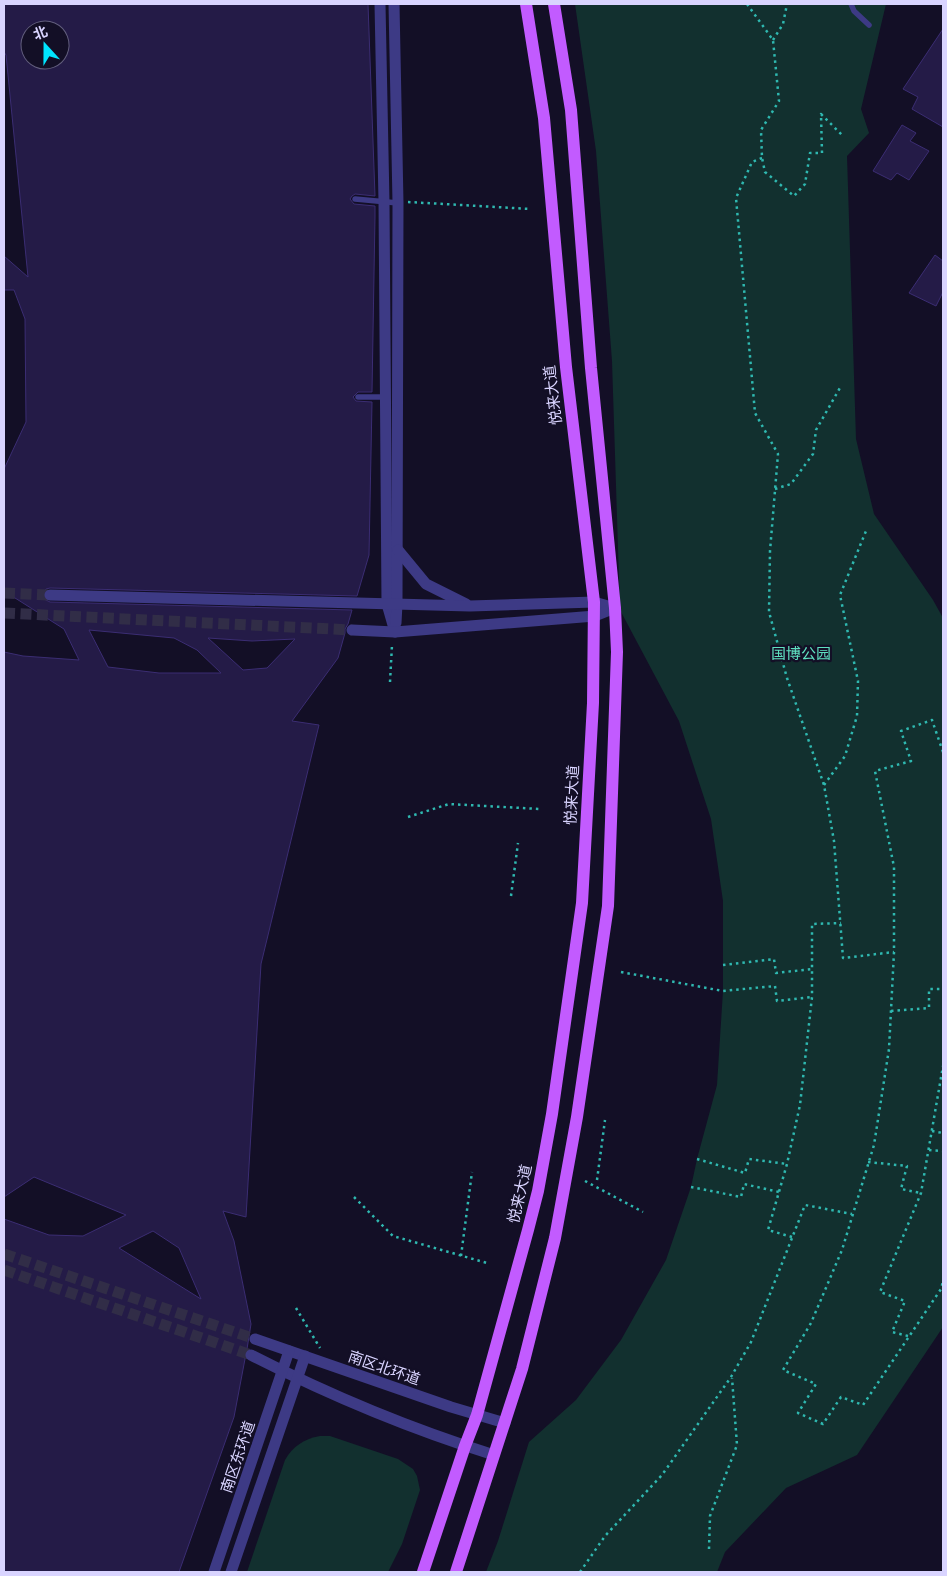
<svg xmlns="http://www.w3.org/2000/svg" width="947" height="1576" viewBox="0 0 947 1576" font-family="Karla,'Noto Sans SC',sans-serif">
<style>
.green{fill:#12302f}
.building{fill:#241b47;stroke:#3b2d73;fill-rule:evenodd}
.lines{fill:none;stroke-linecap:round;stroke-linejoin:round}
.minor-tunnel{stroke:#312d47;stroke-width:11;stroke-dasharray:11 5.5;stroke-linecap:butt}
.path{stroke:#2fb8b0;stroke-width:2.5;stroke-dasharray:2.5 4;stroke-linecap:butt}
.service{stroke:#3d3a85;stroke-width:5.5}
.minor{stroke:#3d3a85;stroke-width:11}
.primary{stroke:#c25bff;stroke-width:12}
.labels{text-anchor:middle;stroke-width:4.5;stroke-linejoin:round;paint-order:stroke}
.street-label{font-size:15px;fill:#d9d4ff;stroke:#130f26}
.park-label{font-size:15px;fill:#5fe0c0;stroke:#130f26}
</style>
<rect width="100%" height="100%" fill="#130f26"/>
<!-- green -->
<g class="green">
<polygon points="575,4 886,4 861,109 869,133 847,156 856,439 874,514 933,600 943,618 943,1327 857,1455 786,1488 725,1552 717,1572 486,1572 498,1541 529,1442 576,1400 621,1340 666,1260 691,1187 697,1159 717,1085 723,991 723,901 711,819 679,721 620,610 612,361 596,151"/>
<path d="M320 1436H330L398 1459 413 1469 417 1476 420 1490 402 1544 388 1572H247L285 1460C293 1446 304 1439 320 1436Z"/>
</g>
<!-- building -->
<g class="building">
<path d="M4 4H368L375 196 355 194 352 196 350 199 354 204 375 206V216L372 392H358L353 397 356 401 372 402 369 555 357 596 50 588 46 589 43 594 44 599 50 602 352 610 348 624 345 629V633L338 658 292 721 319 725 261 964 246 1217 223 1211 234 1241 251 1324 247 1349 244 1355 245 1359 234 1417 179 1572H4V1219L49 1235 83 1236 126 1215 34 1177 4 1197V652L23 656 79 660 64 629 4 591V469L26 422 25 319 14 290H4V256L28 277 6 55 4 52ZM30 30H60V60H30ZM89 630 174 638 197 650 221 673H159L108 667ZM208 638 252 641 295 639 267 668 243 670ZM153 1231 179 1248 201 1299 119 1248Z"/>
<polygon points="943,29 943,127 912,109 918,97 903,89"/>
<polygon points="902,125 916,133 910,141 929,151 909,180 897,173 891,180 873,171"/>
<polygon points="935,255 943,261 943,292 936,306 909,293"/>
</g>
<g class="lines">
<!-- minor-tunnel -->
<g class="minor-tunnel">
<polyline points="4,593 50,595"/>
<polyline points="4,613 352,630"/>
<polyline points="4,1254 255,1339"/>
<polyline points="4,1270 251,1355"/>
</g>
<!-- path -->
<g class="path">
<polyline points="747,4 773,40 779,101 761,130 762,158 765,172 794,196 805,184 810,153 822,153 821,114 843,136"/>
<polyline points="773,40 783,24 787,4"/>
<polyline points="762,158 752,162 736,198 755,413 778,454 770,551 769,612 787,678 824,785 834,841 843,958 894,952"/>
<polyline points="408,202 531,209"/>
<polyline points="775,489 791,484 813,454 816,430 841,386"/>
<polyline points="390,682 392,645"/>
<polyline points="943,752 932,720 901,731 911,761 875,771 894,867 894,952 889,1049 874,1145 842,1250 811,1323 783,1370 816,1384 798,1413 823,1424 841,1397 863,1405 941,1289 943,1281"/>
<polyline points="824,785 845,756 857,716 858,681 840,595 866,531"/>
<polyline points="408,817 449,804 540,809"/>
<polyline points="511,896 518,843"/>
<polyline points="723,965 774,959 776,973 812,969"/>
<polyline points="621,972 723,991 775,986 777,1001 812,997"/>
<polyline points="891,1011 929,1008 929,989 943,989"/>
<polyline points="932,1131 943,1133"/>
<polyline points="929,1150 943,1151"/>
<polyline points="697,1159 745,1173 749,1159 787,1164"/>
<polyline points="868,1162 907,1166 901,1189 921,1193"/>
<polyline points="597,1180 605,1120"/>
<polyline points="585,1181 643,1212"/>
<polyline points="691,1187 741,1197 744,1184 779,1192"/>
<polyline points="354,1197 393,1236 487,1263"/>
<polyline points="792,1237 768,1230 787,1164 800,1105 812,997 812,924 841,923"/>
<polyline points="461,1256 472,1172"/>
<polyline points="296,1308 320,1348"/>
<polyline points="908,1336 892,1332 905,1301 880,1292 921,1193 943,1066"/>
<polyline points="709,1549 710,1516 737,1445 732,1378"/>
<polyline points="580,1572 605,1536 662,1475 731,1377 751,1342 805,1205 852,1214"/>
</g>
<!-- service -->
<g class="service">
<polyline points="851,4 854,11 869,25"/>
<polyline points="355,199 398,203"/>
<polyline points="358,397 386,397"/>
</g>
<!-- minor -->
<g class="minor">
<polyline points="380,4 384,202 387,604 395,632"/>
<polyline points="394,4 398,203 397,604 396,623"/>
<polyline points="398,550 426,584 466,604"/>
<polyline points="50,595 470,606 594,602 615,608"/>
<polyline points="352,630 395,632 595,616 615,608"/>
<polyline points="255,1339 451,1407 505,1423"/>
<path d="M251 1355C329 1395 411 1429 494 1455"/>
<polyline points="214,1572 289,1351"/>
<polyline points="231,1572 305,1356"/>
</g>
<!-- primary -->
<g class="primary">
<polyline points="423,1572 465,1446 477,1415 528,1230 538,1191 552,1114 582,903 593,703 594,602 566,367 544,118 526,4"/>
<polyline points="456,1572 522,1369 555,1238 577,1117 608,906 617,652 615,608 591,368 571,110 554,4"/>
</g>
</g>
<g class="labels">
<!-- street labels -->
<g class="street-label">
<text transform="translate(553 395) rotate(-97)" y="5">悦来大道</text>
<text transform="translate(572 795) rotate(-87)" y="5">悦来大道</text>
<text transform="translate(520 1194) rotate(-77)" y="5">悦来大道</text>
<text transform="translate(384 1368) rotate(19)" y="5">南区北环道</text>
<text transform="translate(238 1457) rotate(-71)" y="5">南区东环道</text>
</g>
<!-- park labels -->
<g class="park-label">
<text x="801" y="659">国博公园</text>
</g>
</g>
<!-- border -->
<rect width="947" height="1576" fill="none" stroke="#d9d4ff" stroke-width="10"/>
<!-- north arrow -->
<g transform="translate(45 45) rotate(339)"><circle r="24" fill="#130f26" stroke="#625e7d"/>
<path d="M0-4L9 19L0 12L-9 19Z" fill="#00e5ff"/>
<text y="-8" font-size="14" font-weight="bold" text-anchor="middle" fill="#d9d4ff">北</text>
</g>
</svg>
